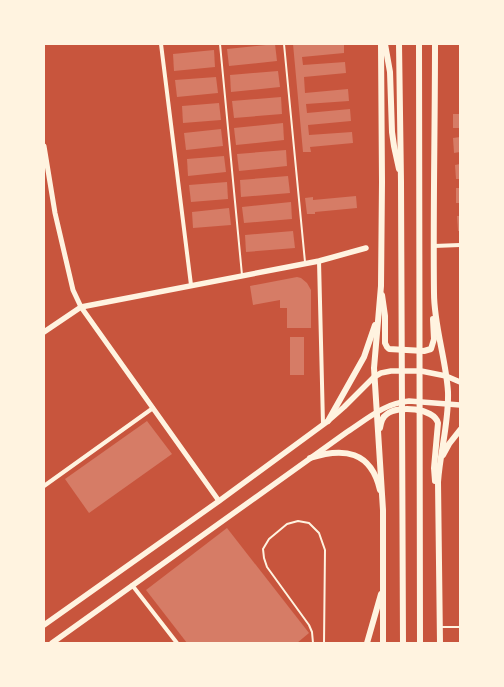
<svg xmlns="http://www.w3.org/2000/svg" width="504" height="687" viewBox="0 0 504 687" font-family="'Zilla Slab',serif">
<style>
.building{fill:#d67c66}
.lines{fill:none;stroke-linecap:round;stroke-linejoin:round}
.service{stroke:#fff3e0;stroke-width:2}
.minor{stroke:#fff3e0;stroke-width:4}
.tertiary{stroke:#fff3e0;stroke-width:5}
.secondary{stroke:#fff3e0;stroke-width:5.5}
.primary{stroke:#fff3e0;stroke-width:6}
.trunk{stroke:#fff3e0;stroke-width:6}
</style>
<rect width="100%" height="100%" fill="#c8553d"/>
<!-- building -->
<g class="building">
<polygon points="275,44 277,61 229,66 227,49"/>
<polygon points="293,44 344,44 344,53 302,57 303,65 345,62 346,73 304,77 305,93 348,89 349,101 306,104 307,113 350,109 351,121 308,125 309,135 352,132 353,143 310,147 311,152 303,152"/>
<polygon points="214,50 215,67 174,71 173,54"/>
<polygon points="278,71 280,87 231,92 230,75"/>
<polygon points="216,77 218,93 177,97 175,80"/>
<polygon points="281,97 282,114 234,118 232,101"/>
<polygon points="219,103 221,120 183,123 182,106"/>
<rect x="453" y="114" width="7" height="14"/>
<polygon points="283,123 284,140 236,145 234,128"/>
<polygon points="221,129 223,146 186,150 184,133"/>
<polygon points="460,137 460,152 454,153 453,138"/>
<polygon points="286,150 287,166 239,171 237,154"/>
<polygon points="224,156 226,172 188,176 187,159"/>
<polygon points="460,164 460,179 456,179 455,165"/>
<polygon points="288,176 290,193 241,197 240,180"/>
<polygon points="227,182 228,199 191,202 189,185"/>
<rect x="456" y="188" width="4" height="15"/>
<polygon points="356,196 357,208 315,212 315,214 307,214 305,198 313,197 313,200"/>
<polygon points="291,202 292,219 244,223 242,207"/>
<polygon points="229,208 231,225 193,228 192,212"/>
<polygon points="457,216 460,216 460,231 458,231"/>
<polygon points="293,231 295,248 246,252 245,235"/>
<polygon points="297,277 301,278 307,283 311,290 311,328 287,328 287,308 280,308 280,300 253,305 250,286"/>
<rect x="290" y="337" width="14" height="38"/>
<polygon points="147,421 172,454 89,513 65,479"/>
<polygon points="227,528 309,633 297,643 187,643 146,590"/>
</g>
<g class="lines">
<!-- service -->
<g class="service">
<polyline points="220,44 242,275"/>
<polyline points="284,44 305,262"/>
<polyline points="441,627 460,627"/>
<polyline points="313,643 312,632 309,625 267,567 264,558 263,549 269,539 287,524 298,521 309,523 319,533 325,550 324,643"/>
</g>
<!-- minor -->
<g class="minor">
<polyline points="161,44 191,285"/>
<polyline points="434,246 460,245"/>
<polyline points="319,261 323,424"/>
<polyline points="44,486 153,408"/>
<polyline points="132,585 177,643"/>
</g>
<!-- tertiary -->
<polyline class="tertiary" points="44,146 55,213 73,290 81,307 219,501"/>
<!-- secondary -->
<g class="secondary">
<polyline points="44,332 81,307 319,261 366,248"/>
<polyline points="44,625 219,501 328,421 344,407 374,377 381,373 391,371 421,371 446,376 460,382"/>
<path d="M52 643 347 432C367 419 385 403 409 401L460 405"/>
</g>
<!-- primary -->
<g class="primary">
<polyline points="381,44 382,182 381,286 374,368 383,510 383,643"/>
<path d="M435 44C435 127 433 210 434 293 434 326 446 359 448 392 449 423 440 452 438 482L440 643"/>
<polyline points="382,295 385,316 385,343 387,347 389,349 424,351 431,349 434,339 433,319"/>
<polyline points="328,421 364,357 375,325"/>
<path d="M380 428C381 422 382 417 387 414 398 405 434 408 438 423L434 468 435 481"/>
<polyline points="443,455 449,444 460,430"/>
<path d="M310 458C344 447 371 451 380 490"/>
<polyline points="367,643 381,594"/>
</g>
<!-- trunk -->
<g class="trunk">
<polyline points="385,44 390,72 392,132 394,146 399,169"/>
<polyline points="399,44 401,182 403,643"/>
<polyline points="419,44 420,643"/>
</g>
</g>
<!-- border -->
<rect width="504" height="687" fill="none" stroke="#fff3e0" stroke-width="90"/>
</svg>
